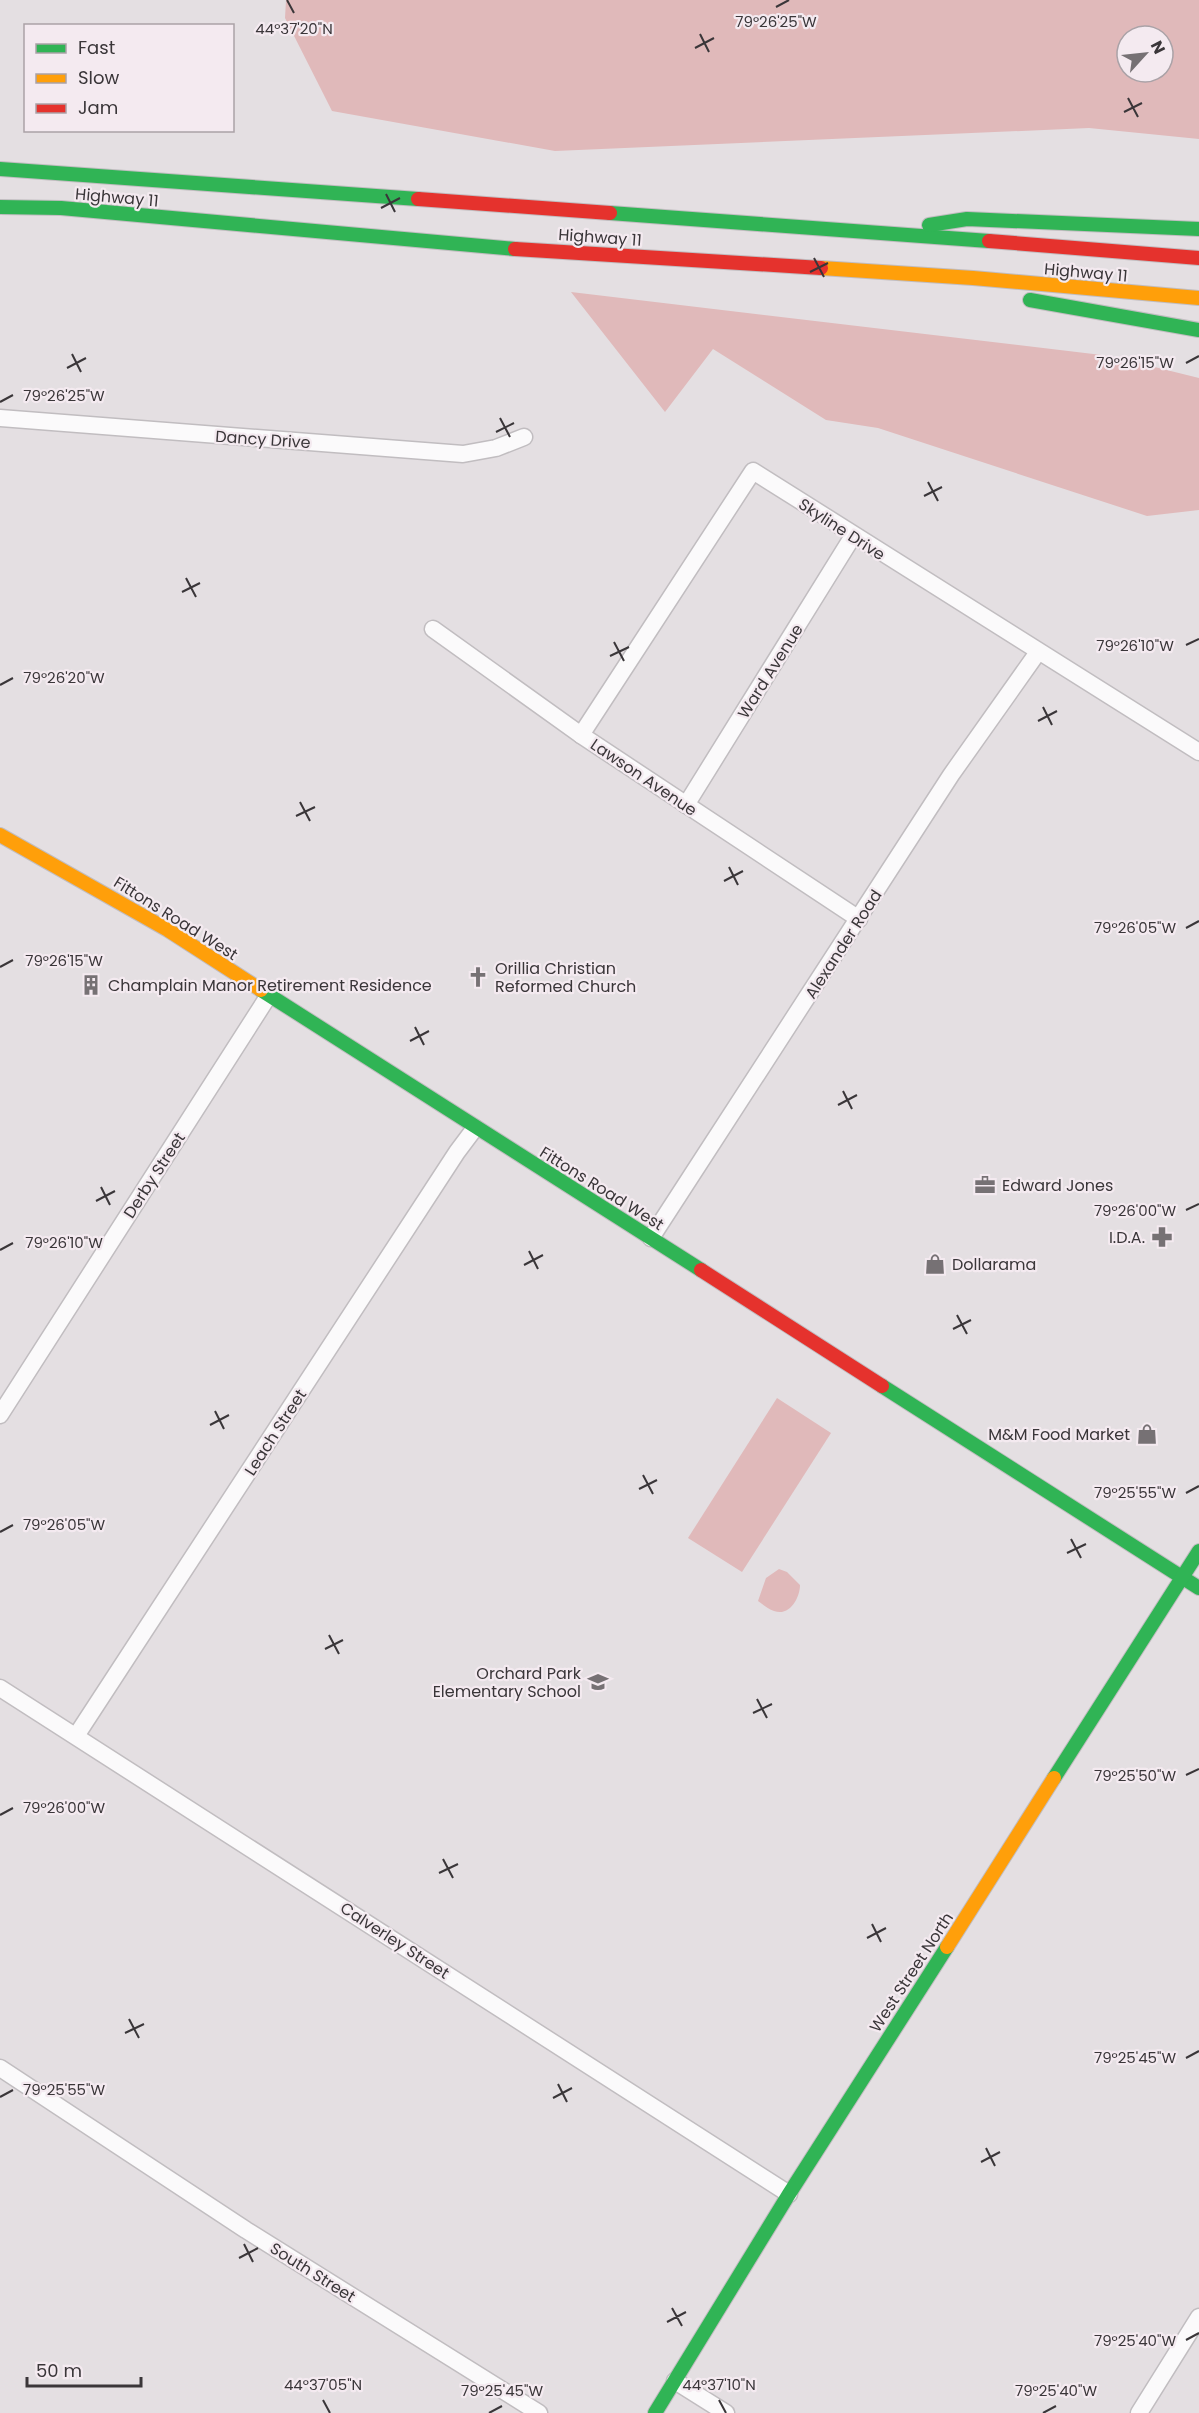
<svg xmlns="http://www.w3.org/2000/svg" width="1199" height="2413" viewBox="0 0 1199 2413" font-family="Poppins,sans-serif">
<style>
.green{fill:#e0b9ba;fill-rule:evenodd}
.lines{fill:none;stroke-linecap:round;stroke-linejoin:round}
.street-casing{stroke:#c1bdc0;stroke-width:19}
.fast-casing{stroke:#c1bdc0;stroke-width:16}
.slow-casing{stroke:#c1bdc0;stroke-width:16}
.jam-casing{stroke:#c1bdc0;stroke-width:16}
.street{stroke:#fbfafb;stroke-width:16}
.fast{stroke:#30b455;stroke-width:14}
.slow{stroke:#ff9f0a;stroke-width:14}
.jam{stroke:#e5322d;stroke-width:14}
.ticks{fill:none;stroke:#3a3639;stroke-width:2}
.labels{text-anchor:middle;stroke-width:4.5;stroke-linejoin:round;paint-order:stroke}
.street-label{font-size:16px;fill:#3a3639;stroke:#f4eaf0}
.poi-label{font-size:16px;fill:#3a3639;stroke:#f4eaf0;text-anchor:start}
.ticks-label{font-size:15px;text-anchor:middle;fill:#3a3639;stroke:#f4eaf0;stroke-width:4.5;stroke-linejoin:round;paint-order:stroke}
</style>
<rect width="100%" height="100%" fill="#e4dfe2"/>
<!-- green -->
<g class="green">
<path d="M286 0H1199V139L1089 128 555 151 332 111 285 18ZM1127 36H1163V72H1127Z"/>
<polygon points="571,292 1110,356 1199,378 1199,510 1147,516 878,428 826,420 713,349 665,412"/>
<polygon points="777,1398 831,1433 742,1572 688,1538"/>
<path d="M779 1569 787 1572 800 1585C800 1597 790 1617 774 1611 768 1609 762 1604 758 1601L766 1578Z"/>
</g>
<g class="lines">
<!-- street casing -->
<g class="street-casing">
<g id="street">
<polyline points="0,418 463,454 496,448 524,437"/>
<polyline points="433,629 581,735 859,919"/>
<polyline points="581,735 753,471 1199,752"/>
<polyline points="686,805 853,536"/>
<polyline points="651,1238 951,775 1038,652"/>
<polyline points="0,1415 269,995"/>
<polyline points="0,1688 789,2194"/>
<polyline points="76,1736 457,1152 475,1128"/>
<polyline points="0,2068 246,2230 539,2413"/>
<polyline points="675,2381 726,2413"/>
<polyline points="1139,2413 1199,2317"/>
</g>
</g>
<!-- fast casing -->
<g class="fast-casing">
<g id="fast">
<polyline points="0,169 418,199"/>
<polyline points="0,207 61,208 515,249"/>
<polyline points="610,213 989,241"/>
<polyline points="929,225 967,219 1199,229"/>
<polyline points="1030,300 1199,330"/>
<polyline points="261,990 701,1270"/>
<polyline points="882,1386 1199,1588"/>
<polyline points="1054,1778 1199,1551"/>
<polyline points="655,2413 789,2194 947,1947"/>
</g>
</g>
<!-- slow casing -->
<g class="slow-casing">
<g id="slow">
<polyline points="821,268 973,278 1199,298"/>
<polyline points="0,835 168,930 261,990"/>
<polyline points="947,1947 1054,1778"/>
</g>
</g>
<!-- jam casing -->
<g class="jam-casing">
<g id="jam">
<polyline points="418,199 610,213"/>
<polyline points="989,241 1199,258"/>
<polyline points="515,249 821,268"/>
<polyline points="701,1270 882,1386"/>
</g>
</g>
<!-- street -->
<use href="#street" class="street"/>
<!-- fast -->
<use href="#fast" class="fast"/>
<!-- slow -->
<use href="#slow" class="slow"/>
<!-- jam -->
<use href="#jam" class="jam"/>
</g>
<!-- ticks -->
<path class="ticks" d="M287 0 294 13M776 7 789 0M700 34 709 52M695 48 714 38M1128 98 1138 117M1124 112 1142 103M386 194 395 212M381 208 400 198M814 258 824 277M810 272 828 263M72 354 81 372M1186 363 1199 356M67 368 86 358M0 402 13 395M500 418 510 437M496 432 514 423M928 482 938 501M924 496 942 487M186 578 196 597M182 592 200 583M614 642 624 661M1186 645 1199 639M610 656 629 647M0 685 13 678M1043 707 1052 725M1038 721 1057 711M300 802 310 821M296 816 315 807M729 867 738 885M724 881 743 871M1186 928 1199 921M0 967 13 960M415 1027 424 1045M410 1041 429 1031M843 1091 852 1109M838 1105 857 1095M101 1187 110 1205M96 1201 115 1191M1186 1210 1199 1204M0 1250 13 1243M529 1251 538 1269M524 1265 543 1255M957 1315 967 1334M953 1329 971 1320M215 1411 224 1429M210 1425 229 1415M643 1475 653 1494M639 1489 657 1480M1186 1493 1199 1486M0 1532 13 1525M1071 1539 1081 1558M1067 1553 1086 1544M329 1635 339 1654M325 1649 343 1640M757 1699 767 1718M753 1713 772 1704M1186 1775 1199 1769M0 1815 13 1808M443 1859 453 1878M439 1873 458 1864M872 1924 881 1942M867 1938 886 1928M129 2019 139 2038M125 2033 144 2024M1186 2058 1199 2051M558 2084 567 2102M0 2097 13 2090M553 2098 572 2088M986 2148 995 2166M981 2162 1000 2152M244 2244 253 2262M239 2258 258 2248M672 2308 682 2326M667 2322 686 2312M1186 2340 1199 2333M323 2400 330 2413M719 2400 726 2413M489 2413 502 2406M1043 2413 1056 2406"/>
<!-- icons -->
<defs>
<g id="church-bare" transform="scale(1.62)"><path d="M-1.2-6h2.4v3.5h3.3v2.4h-3.3V6h-2.4V-.1h-3.3v-2.4h3.3Z" fill="#767174" stroke="#f4eaf0" stroke-width="2.5" paint-order="stroke"/></g>
<g id="building-bare" transform="scale(1.62)"><path d="M-4-6H4V6H1V3H-1V6H-4ZM-2.5-4.3h1.7v1.8h-1.7ZM.8-4.3h1.7v1.8H.8ZM-2.5-1h1.7V.8h-1.7ZM.8-1h1.7V.8H.8Z" fill="#767174" stroke="#f4eaf0" stroke-width="2.5" paint-order="stroke"/></g>
<g id="office-bare" transform="scale(1.62)"><path d="M-6-3h4V-5.5h4V-3h4V5H-6ZM-1-4.5V-3h2v-1.5ZM-6 0V1H6V0Z" fill="#767174" stroke="#f4eaf0" stroke-width="2.5" paint-order="stroke"/></g>
<g id="pharmacy-bare" transform="scale(1.62)"><path d="M-2-6h4v4h4v4h-4v4h-4v-4h-4v-4h4Z" fill="#767174" stroke="#f4eaf0" stroke-width="2.5" paint-order="stroke"/></g>
<g id="shop-bare" transform="scale(1.62)"><path d="M-5-2.5h2.3a2.7 3.5 0 0 1 5.4 0H5L5.5 6h-11ZM-1.5-2.5h3a1.5 2.3 0 0 0-3 0Z" fill="#767174" stroke="#f4eaf0" stroke-width="2.5" paint-order="stroke"/></g>
<g id="school-bare" transform="scale(1.62)"><path d="M0-5L7-2L0 1L-7-2ZM-4 1L0 2.5L4 1V4Q0 6-4 4Z" fill="#767174" stroke="#f4eaf0" stroke-width="2.5" paint-order="stroke"/></g>
</defs>
<g fill-rule="evenodd">
<use href="#church-bare" x="478" y="977"/>
<use href="#building-bare" x="91" y="985"/>
<use href="#office-bare" x="985" y="1185"/>
<use href="#pharmacy-bare" x="1162" y="1237"/>
<use href="#shop-bare" x="935" y="1264"/>
<use href="#shop-bare" x="1147" y="1434"/>
<use href="#school-bare" x="598" y="1682"/>
</g>
<g class="labels">
<!-- street labels -->
<g class="street-label">
<text transform="translate(117 197) rotate(5)" y="6">Highway 11</text>
<text transform="translate(600 237) rotate(4)" y="6">Highway 11</text>
<text transform="translate(1086 272) rotate(5)" y="6">Highway 11</text>
<text transform="translate(263 439) rotate(4)" y="6">Dancy Drive</text>
<text transform="translate(842 529) rotate(33)" y="6">Skyline Drive</text>
<text transform="translate(770 671) rotate(-58)" y="6">Ward Avenue</text>
<text transform="translate(644 777) rotate(34)" y="6">Lawson Avenue</text>
<text transform="translate(176 918) rotate(32)" y="6">Fittons Road West</text>
<text transform="translate(843 944) rotate(-57)" y="6">Alexander Road</text>
<text transform="translate(154 1175) rotate(-57)" y="6">Derby Street</text>
<text transform="translate(602 1188) rotate(32)" y="6">Fittons Road West</text>
<text transform="translate(275 1432) rotate(-57)" y="6">Leach Street</text>
<text transform="translate(395 1940) rotate(33)" y="6">Calverley Street</text>
<text transform="translate(911 1972) rotate(-57)" y="6">West Street North</text>
<text transform="translate(313 2272) rotate(32)" y="6">South Street</text>
</g>
<!-- poi labels -->
<g class="poi-label">
<text x="495" y="974">Orillia Christian<tspan x="495" dy="18">Reformed Church</tspan></text>
<text x="108" y="991">Champlain Manor Retirement Residence</text>
<text x="1002" y="1191">Edward Jones</text>
<text x="1145" y="1243" text-anchor="end">I.D.A.</text>
<text x="952" y="1270">Dollarama</text>
<text x="1130" y="1440" text-anchor="end">M&amp;M Food Market</text>
<text x="581" y="1679" text-anchor="end">Orchard Park<tspan x="581" dy="18">Elementary School</tspan></text>
</g>
</g>
<g class="ticks-label">
<text x="776" y="27">79°26'25"W</text>
<text x="294" y="34">44°37'20"N</text>
<text x="1135" y="368">79°26'15"W</text>
<text x="64" y="401">79°26'25"W</text>
<text x="1135" y="651">79°26'10"W</text>
<text x="64" y="683">79°26'20"W</text>
<text x="1135" y="933">79°26'05"W</text>
<text x="64" y="966">79°26'15"W</text>
<text x="1135" y="1216">79°26'00"W</text>
<text x="64" y="1248">79°26'10"W</text>
<text x="1135" y="1498">79°25'55"W</text>
<text x="64" y="1530">79°26'05"W</text>
<text x="1135" y="1781">79°25'50"W</text>
<text x="64" y="1813">79°26'00"W</text>
<text x="1135" y="2063">79°25'45"W</text>
<text x="64" y="2095">79°25'55"W</text>
<text x="1135" y="2346">79°25'40"W</text>
<text x="323" y="2390">44°37'05"N</text>
<text x="719" y="2390">44°37'10"N</text>
<text x="502" y="2396">79°25'45"W</text>
<text x="1056" y="2396">79°25'40"W</text>
</g>
<!-- legend -->
<rect x="24" y="24" width="210" height="108" fill="#f4eaf0" stroke="#aaa2a7" stroke-width="1.5"/>
<rect x="36" y="44" width="30" height="9" fill="#30b455" stroke="#aaa2a7" stroke-width="1.5"/>
<text x="78" y="54" font-size="18" fill="#3a3639">Fast</text>
<rect x="36" y="74" width="30" height="9" fill="#ff9f0a" stroke="#aaa2a7" stroke-width="1.5"/>
<text x="78" y="84" font-size="18" fill="#3a3639">Slow</text>
<rect x="36" y="104" width="30" height="9" fill="#e5322d" stroke="#aaa2a7" stroke-width="1.5"/>
<text x="78" y="114" font-size="18" fill="#3a3639">Jam</text>
<!-- north arrow -->
<g transform="translate(1145 54) rotate(63)"><circle r="28" fill="#f4eaf0" stroke="#aaa2a7" stroke-width="1.5"/>
<path d="M0-4.5L10 22L0 15L-10 22Z" fill="#767174"/>
<text y="-9" font-size="16" font-weight="bold" text-anchor="middle" fill="#3a3639">N</text>
</g>
<!-- scale -->
<path d="M27 2377v9h114v-9" fill="none" stroke="#3a3639" stroke-width="3"/>
<text x="36" y="2377" font-size="18" fill="#3a3639" stroke="#f4eaf0" stroke-width="4.5" paint-order="stroke">50 m</text>
</svg>
